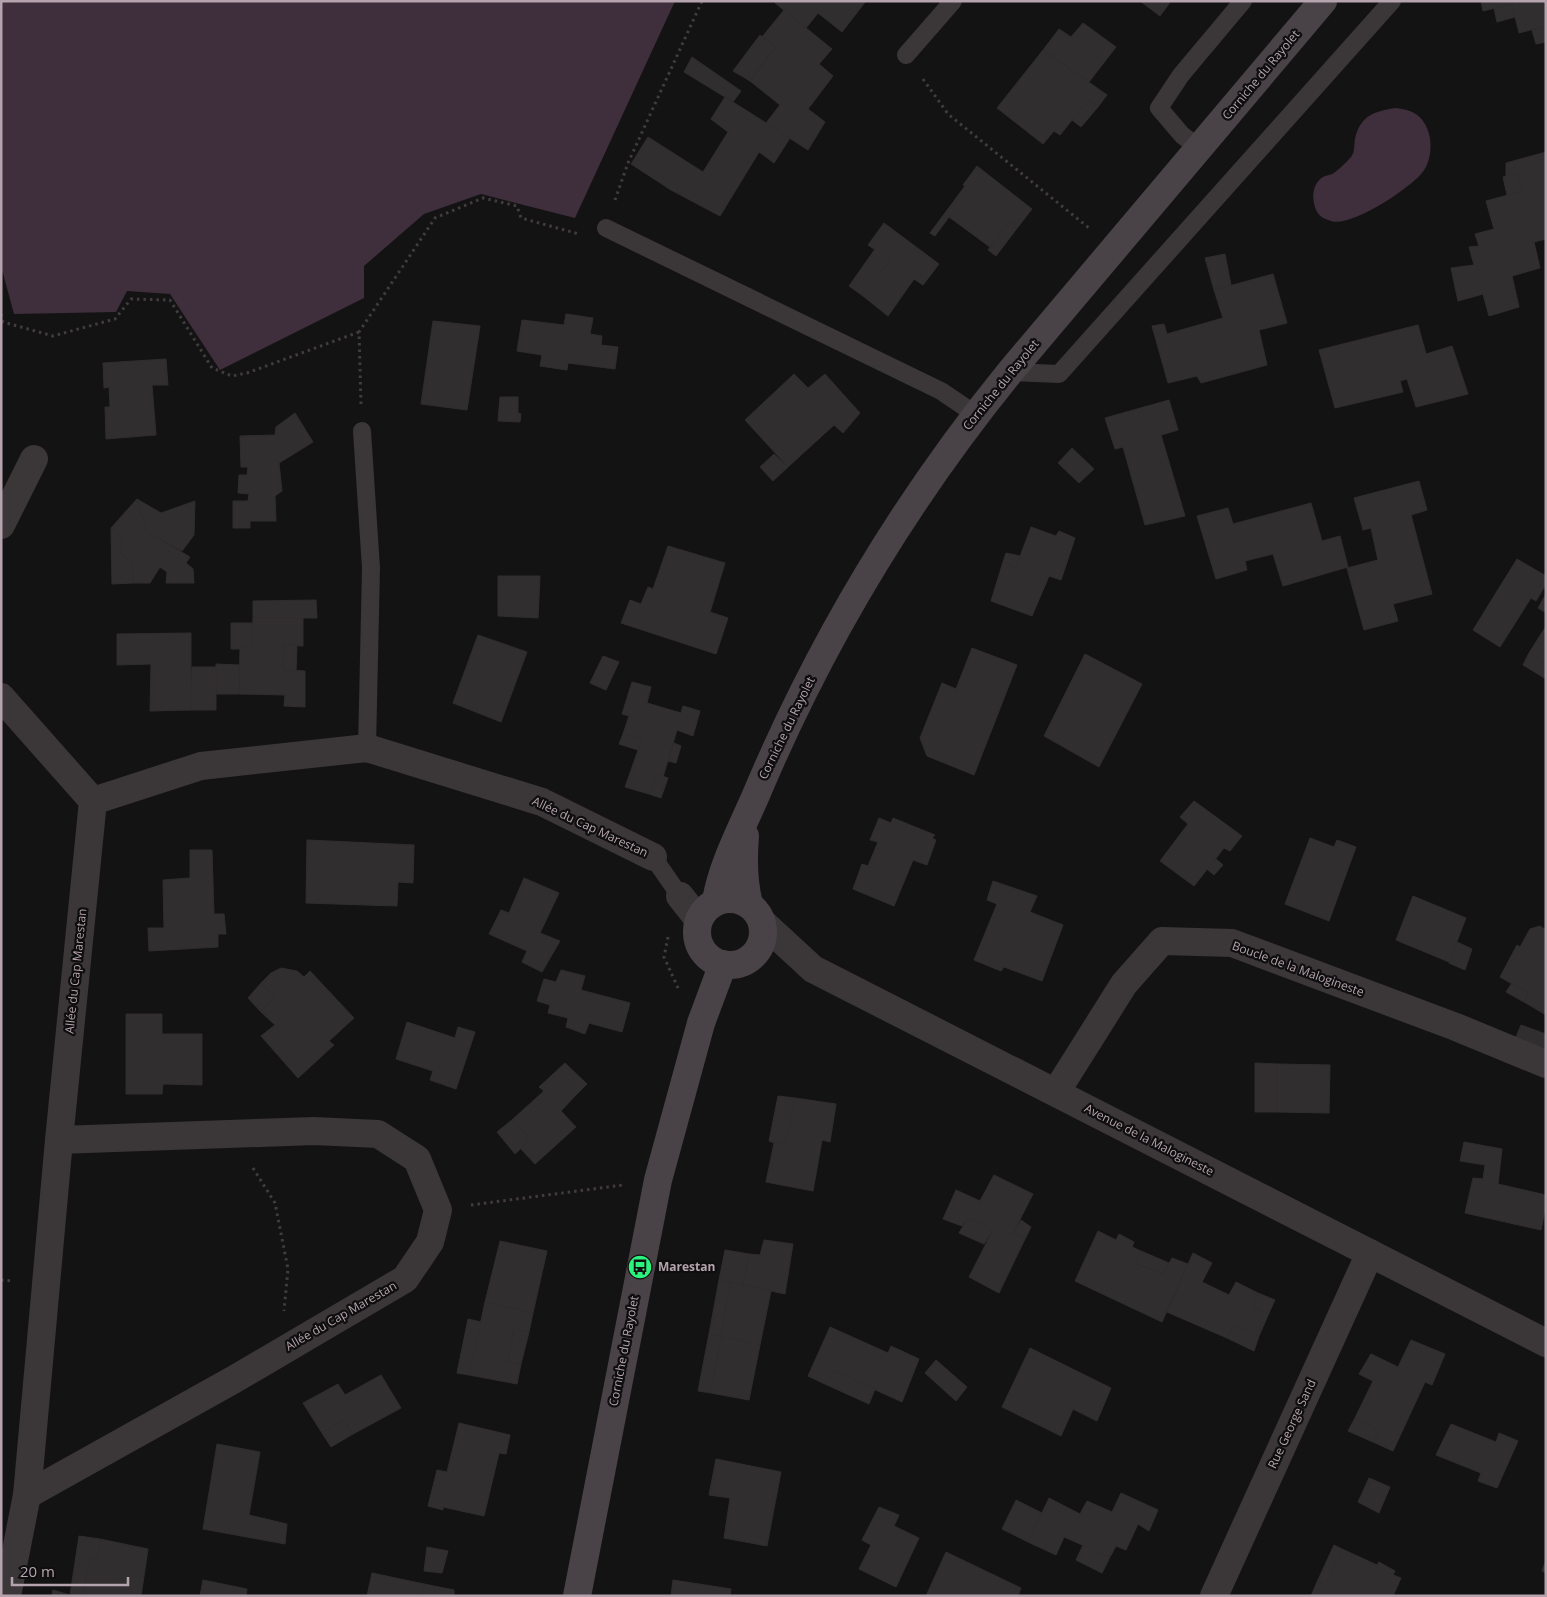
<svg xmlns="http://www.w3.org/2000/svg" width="1547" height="1597" viewBox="0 0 1547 1597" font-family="'Open Sans',sans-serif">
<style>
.water{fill:#3f2e3c}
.building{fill:#302e2e;stroke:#302d2e}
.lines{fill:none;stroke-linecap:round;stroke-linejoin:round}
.path{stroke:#423c3f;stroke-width:3;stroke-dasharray:2.5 4;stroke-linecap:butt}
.service{stroke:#3b3638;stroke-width:18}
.minor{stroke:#3b3638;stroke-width:28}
.tertiary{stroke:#3b3638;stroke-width:28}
.secondary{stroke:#494246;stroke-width:28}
.labels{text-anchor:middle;stroke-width:4.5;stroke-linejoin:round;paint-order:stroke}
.street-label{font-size:12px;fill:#b5a4ae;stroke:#0f0e0e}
.poi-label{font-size:12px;font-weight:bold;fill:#b5a4ae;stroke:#0f0e0e;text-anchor:start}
</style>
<rect width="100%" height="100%" fill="#141313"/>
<!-- water -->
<g class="water">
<polygon points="1,1 675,1 575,218 481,194 424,214 364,266 364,298 220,370 170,294 127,291 116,312 14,314 1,266"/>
<path d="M1396 108C1402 109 1409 110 1414 113 1434 124 1435 158 1422 173 1409 189 1350 228 1331 221 1321 218 1316 214 1314 203 1312 194 1314 182 1323 177 1327 175 1331 175 1334 173 1340 168 1346 163 1351 157 1355 152 1354 145 1355 139 1360 116 1374 111 1396 108Z"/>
</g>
<!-- building -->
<g class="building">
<polygon points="777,1 866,1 842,32 818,13 806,28 775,3"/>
<polygon points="1140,1 1171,1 1160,16"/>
<polygon points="1481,1 1546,1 1546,26 1519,33 1512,4 1483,11"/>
<polygon points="1512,4 1515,17 1497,22 1494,8"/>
<polygon points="784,10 832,49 819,64 833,76 808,109 825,122 808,150 766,123 780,105 750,81 775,47 762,37"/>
<polygon points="1083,23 1116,47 1089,82 1043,50 1059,29 1071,37"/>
<polygon points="1546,26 1546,42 1536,44 1532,30"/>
<polygon points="760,35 775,47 750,81 733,71"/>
<polygon points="1043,50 1107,95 1098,107 1089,99 1060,135 1054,131 1043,144 997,108"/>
<polygon points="692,57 741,91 733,102 684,72"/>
<polygon points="725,97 790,138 774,163 759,152 720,216 671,190 631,164 648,137 703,172 728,132 711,119"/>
<polygon points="1089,99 1098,107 1081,127 1072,120"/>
<polygon points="1546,152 1546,239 1534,242 1540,268 1512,276 1519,307 1489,316 1483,294 1458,301 1451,268 1474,265 1469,247 1479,246 1475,234 1494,229 1486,201 1523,191 1517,174 1506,177 1506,163"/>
<polygon points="977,166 1032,209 1018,227 1010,221 990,247 949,217 935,236 930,233 965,186 963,185"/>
<polygon points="1517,174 1523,191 1507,195 1503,177"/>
<polygon points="1010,221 1018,227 996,256 988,250"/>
<polygon points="884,223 939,264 923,285 914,279 888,316 863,296 890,260 868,245"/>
<polygon points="875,249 890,260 863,296 849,286"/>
<polygon points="1225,254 1231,285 1214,290 1205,258"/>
<polygon points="1273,274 1287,323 1259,330 1267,365 1201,383 1197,376 1168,383 1152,326 1164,324 1167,334 1223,318 1214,290"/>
<polygon points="566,314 593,318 590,334 602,336 601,345 618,347 615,369 568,363 567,370 540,366 542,355 517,351 522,320 564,325"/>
<polygon points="433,321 480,326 467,410 421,404"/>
<polygon points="1418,325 1426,354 1452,346 1468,394 1416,407 1407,379 1400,381 1403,392 1335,408 1319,350"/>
<polygon points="166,359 168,385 152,385 156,435 106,439 105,407 110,407 109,387 104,388 103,363"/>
<polygon points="794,374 808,388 825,374 860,413 843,433 834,425 788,467 745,420"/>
<polygon points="500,397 518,397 518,413 521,414 520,422 498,421"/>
<polygon points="1169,400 1178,430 1161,435 1185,516 1145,525 1123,447 1115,449 1105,418"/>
<polygon points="295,413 313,442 279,463 282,491 275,496 276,521 250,521 250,528 233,528 233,501 248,501 249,494 238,493 239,475 247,475 248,467 241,467 240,436 275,435 276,427"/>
<polygon points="1072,448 1094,469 1079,483 1058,463"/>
<polygon points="774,454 788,467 773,481 760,467"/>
<polygon points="1419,481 1427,510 1411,515 1432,594 1393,604 1398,621 1364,630 1347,568 1378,560 1371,528 1363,530 1354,498"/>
<polygon points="137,499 147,532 190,557 186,563 193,569 194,583 166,583 167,572 160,567 150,583 133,583 133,563 120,553 122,537 111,528"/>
<polygon points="137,499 161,513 195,501 194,535 182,551 147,532"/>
<polygon points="1311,503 1322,541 1340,536 1348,567 1283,586 1273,554 1245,561 1247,570 1216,579 1197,516 1228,508 1233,524"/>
<polygon points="1031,527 1056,536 1059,531 1075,538 1061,580 1049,576 1032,616 991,601 1003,562 1016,567"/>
<polygon points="111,528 122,537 120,553 133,563 133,583 112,584"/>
<polygon points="668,546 725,563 710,612 728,618 716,654 621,623 630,600 641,604 648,587 653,589"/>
<polygon points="1006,553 1020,556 1016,567 1003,562"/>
<polygon points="1517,559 1546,576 1546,584 1536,601 1531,598 1500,647 1473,630"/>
<polygon points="498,576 540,576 538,618 498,616"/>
<polygon points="1546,594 1546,613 1538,608"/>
<polygon points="316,600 317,618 253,618 253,601"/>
<polygon points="253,618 303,618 303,646 284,645 283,670 305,671 305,707 284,706 285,695 239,694 240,649 241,646 252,646"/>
<polygon points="231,623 253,623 252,646 241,646 240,649 231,649"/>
<polygon points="1546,626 1546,663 1529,653"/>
<polygon points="191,633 191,710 150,711 151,664 117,665 117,634"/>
<polygon points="478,635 527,652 501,722 453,703"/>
<polygon points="284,645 297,645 296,672 283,670"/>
<polygon points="972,648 1017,665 974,775 927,756 920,738 942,683 956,689"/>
<polygon points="1529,653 1546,663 1546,679 1523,665"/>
<polygon points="1085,654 1142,684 1099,767 1044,736"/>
<polygon points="603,656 619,662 606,690 590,683"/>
<polygon points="216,664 239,665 239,694 216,694"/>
<polygon points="192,667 216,667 216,710 191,710"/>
<polygon points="632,682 651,687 647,703 681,713 683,706 700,711 693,736 677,730 663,777 656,774 649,794 625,787 642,739 623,734 629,716 622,714"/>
<polygon points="623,734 642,739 638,750 619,744"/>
<polygon points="674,743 681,746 676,763 668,761"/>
<polygon points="656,774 668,778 661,798 649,794"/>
<polygon points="1194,801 1242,836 1230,851 1224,848 1194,886 1160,861 1188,824 1180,817"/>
<polygon points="879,818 891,823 893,818 935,835 932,838 936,840 927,865 913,860 894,906 853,889 862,864 868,866 878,842 870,840"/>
<polygon points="1310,838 1334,847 1337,840 1356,847 1329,921 1285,904"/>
<polygon points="307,840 414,845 413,883 398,882 397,906 306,903"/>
<polygon points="190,850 212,850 214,914 224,914 226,934 218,934 218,947 149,951 148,928 164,928 163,880 190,878"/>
<polygon points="1216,859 1223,865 1214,875 1207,869"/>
<polygon points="524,878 559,893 540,933 560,941 542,972 522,962 527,951 489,934 501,910 509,913"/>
<polygon points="993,881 1037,896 1030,912 1063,925 1042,981 1004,967 1001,971 974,960 997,904 987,900"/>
<polygon points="1413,896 1466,918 1449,962 1396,940"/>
<polygon points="1540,926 1546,930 1546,938 1544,941 1546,942 1546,1015 1524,1002 1528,993 1500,977 1517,945 1520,947 1530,929"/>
<polygon points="1457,942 1472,949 1465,970 1449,963"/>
<polygon points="281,968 297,971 304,977 310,971 354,1018 329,1041 334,1045 298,1078 261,1036 275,1025 260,1011 275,998 261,983 271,973"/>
<polygon points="561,970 585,976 581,990 630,1003 622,1032 589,1023 585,1034 566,1027 568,1018 548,1013 550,1005 537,1001 544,979 556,982"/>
<polygon points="261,983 275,998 260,1011 248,998"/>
<polygon points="1512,983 1528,993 1524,1002 1506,992"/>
<polygon points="126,1014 162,1014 162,1034 202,1034 202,1085 163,1084 162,1094 126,1094"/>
<polygon points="407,1022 455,1038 458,1027 475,1032 456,1089 430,1080 433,1071 396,1059"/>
<polygon points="1521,1025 1546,1034 1546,1049 1516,1037"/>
<polygon points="565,1063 587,1084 574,1097 552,1075"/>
<polygon points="1255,1063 1277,1064 1277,1112 1255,1112"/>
<polygon points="1277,1064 1330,1065 1329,1113 1277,1112"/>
<polygon points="552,1075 574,1097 561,1111 576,1127 535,1164 521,1149 530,1140 513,1119 544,1091 539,1087"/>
<polygon points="778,1096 795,1098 786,1143 774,1143 769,1141"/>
<polygon points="795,1098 836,1104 830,1142 822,1140 813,1191 766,1182 774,1143 786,1143"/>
<polygon points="513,1119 530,1140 515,1154 497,1132"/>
<polygon points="1464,1142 1502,1149 1498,1184 1546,1195 1546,1205 1541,1230 1465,1213 1473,1178 1483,1179 1485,1165 1460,1161"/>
<polygon points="994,1175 1033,1194 1013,1233 1025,1239 999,1293 969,1277 993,1230 968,1218 962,1226 943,1219 956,1190 980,1201"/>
<polygon points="968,1218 993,1230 984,1244 959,1233"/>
<polygon points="1021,1220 1031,1227 1025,1239 1013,1233"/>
<polygon points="1098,1231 1116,1240 1119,1234 1134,1242 1132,1247 1141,1251 1135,1263 1163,1274 1172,1258 1188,1264 1162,1322 1075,1281"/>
<polygon points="764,1240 793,1244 785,1294 743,1285 749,1254 760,1255"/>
<polygon points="500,1241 547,1251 533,1313 485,1302"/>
<polygon points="725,1250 749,1254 743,1285 719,1280"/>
<polygon points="1141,1251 1169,1263 1163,1274 1135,1263"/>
<polygon points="1193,1253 1212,1263 1202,1282 1229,1295 1236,1282 1258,1293 1253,1307 1269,1313 1259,1336 1234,1325 1227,1338 1167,1312"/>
<polygon points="719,1280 730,1282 721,1336 709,1334"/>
<polygon points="730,1282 771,1291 760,1345 721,1336"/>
<polygon points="1258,1293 1275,1300 1269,1313 1253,1307"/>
<polygon points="485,1302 533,1313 529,1332 514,1329 508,1361 521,1364 517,1384 469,1375"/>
<polygon points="468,1319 481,1322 469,1375 457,1373"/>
<polygon points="1234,1325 1259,1336 1254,1351 1227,1338"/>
<polygon points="830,1327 888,1353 891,1346 919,1359 902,1402 834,1371 827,1385 808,1376"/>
<polygon points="514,1329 529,1332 521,1364 508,1361"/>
<polygon points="709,1334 721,1336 711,1393 698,1391"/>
<polygon points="721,1336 760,1345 749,1400 711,1393"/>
<polygon points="1411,1340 1445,1354 1432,1385 1425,1382 1393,1451 1373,1442 1379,1431 1355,1418 1373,1381 1359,1374 1371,1354 1398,1367"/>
<polygon points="1030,1348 1111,1388 1097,1421 1073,1409 1061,1436 1002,1407"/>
<polygon points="936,1360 967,1387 956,1401 925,1373"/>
<polygon points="834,1371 875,1389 869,1404 827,1385"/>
<polygon points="381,1375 401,1408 353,1434 344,1420 322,1433 303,1403 338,1384 345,1395"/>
<polygon points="1355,1418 1379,1431 1373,1442 1348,1431"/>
<polygon points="344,1420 353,1434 331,1447 322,1433"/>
<polygon points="459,1423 510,1435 506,1454 499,1453 484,1516 443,1507 443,1510 428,1506 437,1470 447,1472"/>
<polygon points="1451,1424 1496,1442 1499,1433 1518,1441 1497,1488 1478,1481 1481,1473 1436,1455"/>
<polygon points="217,1444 260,1452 249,1515 287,1524 285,1544 203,1529"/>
<polygon points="716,1459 781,1472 767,1546 724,1538 730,1498 709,1495"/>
<polygon points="1369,1478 1390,1487 1379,1513 1358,1502"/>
<polygon points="1121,1493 1158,1510 1149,1531 1138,1524 1126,1550 1116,1546 1110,1557 1064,1537 1056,1555 1028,1542 1049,1498 1080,1514 1087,1501 1112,1512"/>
<polygon points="1016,1500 1042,1513 1028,1542 1002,1529"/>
<polygon points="879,1507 899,1515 894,1526 919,1538 896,1587 859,1569 871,1545 862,1540"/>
<polygon points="79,1536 100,1539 98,1559 89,1558 83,1596 70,1595"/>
<polygon points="100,1539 148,1549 141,1596 83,1596 89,1558 98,1559"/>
<polygon points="1083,1545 1110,1557 1102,1573 1076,1560"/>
<polygon points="1334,1545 1342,1549 1325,1585 1317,1582"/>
<polygon points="427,1547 448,1551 442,1573 424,1571"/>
<polygon points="1342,1549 1377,1565 1379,1562 1395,1571 1393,1575 1401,1578 1393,1596 1311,1596 1317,1582 1325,1585"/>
<polygon points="946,1552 1021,1588 1018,1596 926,1596"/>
<polygon points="1546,1560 1546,1573 1542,1571"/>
<polygon points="372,1573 424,1584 422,1596 367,1596"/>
<polygon points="203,1580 247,1589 246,1596 200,1596"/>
<polygon points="673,1580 731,1589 730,1596 671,1596"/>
<polygon points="424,1584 454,1590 454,1596 422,1596"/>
<polygon points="53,1590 70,1595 76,1596 52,1596"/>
</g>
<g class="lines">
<!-- path -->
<g class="path">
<polyline points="923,79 948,114 1089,228"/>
<polyline points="615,200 628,163 702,1"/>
<polyline points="1,314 3,322 53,336 115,319 131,299 170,300 212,368 232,376 247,373 359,332"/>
<polyline points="361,404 359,332 435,218 483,198 517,206 521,218 579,234"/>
<polyline points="668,937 664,957 678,988"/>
<polyline points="253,1168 275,1203 288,1269 284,1311"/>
<polyline points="471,1205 623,1185"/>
<polyline points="1,1280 13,1281"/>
</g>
<!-- service -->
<g class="service">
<polyline points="906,55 953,1"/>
<polyline points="1199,148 1182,135 1159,108 1181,75 1243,1"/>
<polyline points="606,228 941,391 975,414"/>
<polyline points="1010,372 1059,374 1392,1"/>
<polyline points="362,431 371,568 367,748"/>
<polyline points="653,857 680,896"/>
</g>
<!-- minor -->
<g class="minor">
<polyline points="1,525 34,459"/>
<polyline points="1,697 93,801"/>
<polyline points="680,896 699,920"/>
<polyline points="1057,1093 1063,1081 1124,984 1162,941 1232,943 1456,1027 1546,1064"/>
<polyline points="27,1495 233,1380 405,1279 430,1242 438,1210 417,1159 378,1134 314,1131 59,1140"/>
<polyline points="7,1596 27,1495 59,1140 93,801 201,766 367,748 542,802 653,857"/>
<polyline points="1214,1596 1370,1253"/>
</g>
<!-- tertiary -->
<polyline class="tertiary" points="762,922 813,969 1546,1343"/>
<!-- secondary -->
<g class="secondary">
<path d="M745 836C743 860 743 881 749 904"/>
<circle cx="730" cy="932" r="33"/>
<path d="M716 901C722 865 741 830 756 795 820 643 906 500 1010 372L1323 1"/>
<polyline points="577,1596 658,1180 701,1023 723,964"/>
</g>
</g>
<!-- icons -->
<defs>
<g id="bus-disc" transform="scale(1.25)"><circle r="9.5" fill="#2bf47e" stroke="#0f0e0e"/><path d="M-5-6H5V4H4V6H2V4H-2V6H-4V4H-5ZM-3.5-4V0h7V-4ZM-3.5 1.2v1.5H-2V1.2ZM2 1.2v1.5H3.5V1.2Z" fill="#111"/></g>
</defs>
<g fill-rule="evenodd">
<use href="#bus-disc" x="640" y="1267"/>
</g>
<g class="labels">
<!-- street labels -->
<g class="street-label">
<text transform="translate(1261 75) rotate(-50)" y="4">Corniche du Rayolet</text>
<text transform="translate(1001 385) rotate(-51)" y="4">Corniche du Rayolet</text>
<text transform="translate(787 728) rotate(-64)" y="4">Corniche du Rayolet</text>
<text transform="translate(590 827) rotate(25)" y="4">Allée du Cap Marestan</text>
<text transform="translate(1298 969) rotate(20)" y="4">Boucle de la Malogineste</text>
<text transform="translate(76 971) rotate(-84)" y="4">Allée du Cap Marestan</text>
<text transform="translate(1149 1140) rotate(27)" y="4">Avenue de la Malogineste</text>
<text transform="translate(341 1316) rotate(-30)" y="4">Allée du Cap Marestan</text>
<text transform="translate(624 1351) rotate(-79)" y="4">Corniche du Rayolet</text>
<text transform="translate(1292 1424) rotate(-65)" y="4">Rue George Sand</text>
</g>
<!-- poi labels -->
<g class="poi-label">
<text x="658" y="1271">Marestan</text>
</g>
</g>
<!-- border -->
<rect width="1547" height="1597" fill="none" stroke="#b5a4ae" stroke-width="5"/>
<!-- scale -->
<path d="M12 1577v8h116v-8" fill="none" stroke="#b5a4ae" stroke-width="2.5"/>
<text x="20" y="1577" font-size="15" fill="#b5a4ae" stroke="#0f0e0e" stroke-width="4" paint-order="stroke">20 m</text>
</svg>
